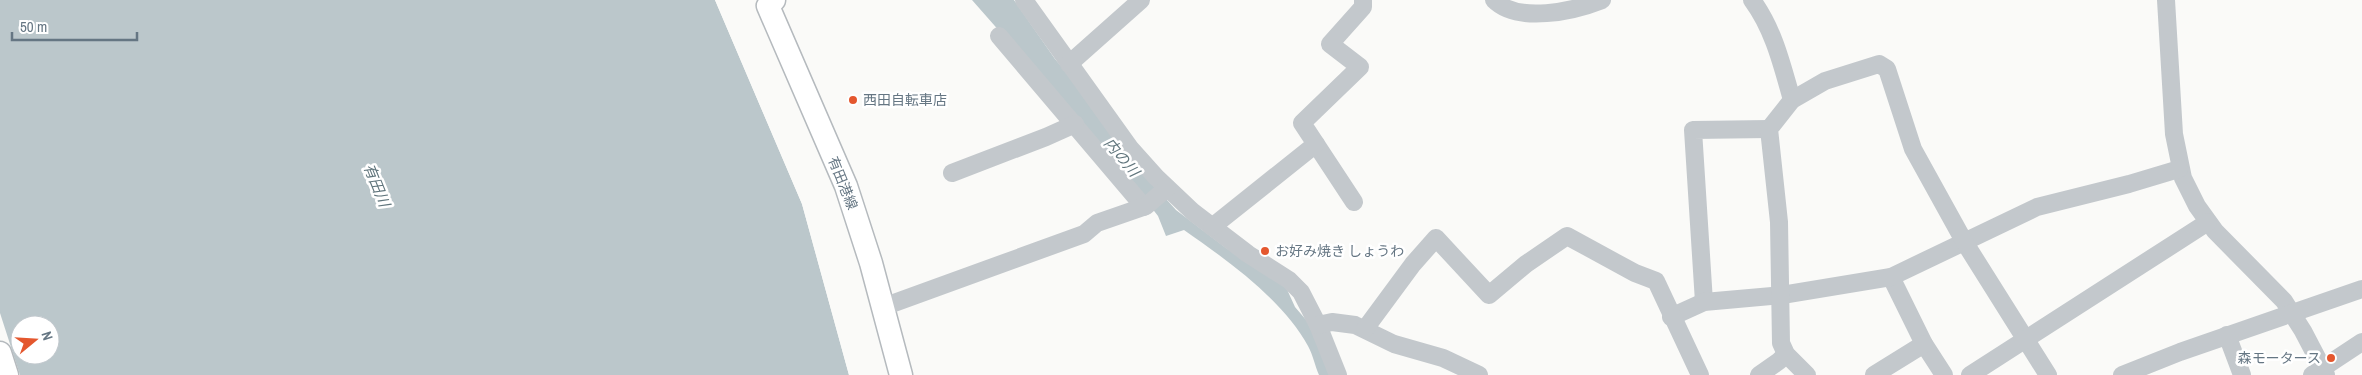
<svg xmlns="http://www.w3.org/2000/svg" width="2362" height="375" font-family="'Archivo Narrow','Noto Sans JP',sans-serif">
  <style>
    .water { fill: #bbc7cb; fill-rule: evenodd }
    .pier { fill: #fafaf8 }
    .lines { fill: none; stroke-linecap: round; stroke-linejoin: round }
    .major-casing { stroke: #b5babe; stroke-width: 25 }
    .minor { stroke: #c3c8cc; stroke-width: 18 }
    .major { stroke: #fff; stroke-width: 22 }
    .poi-dot { fill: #e4572e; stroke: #fff; stroke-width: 2 }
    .labels { text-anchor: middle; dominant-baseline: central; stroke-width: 5; stroke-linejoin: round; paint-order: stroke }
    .poi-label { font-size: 14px; fill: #657683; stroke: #fff; text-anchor: start }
    .street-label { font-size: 14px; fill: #657683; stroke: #fff }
    .water-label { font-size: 15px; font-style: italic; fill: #60757c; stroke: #fff }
  </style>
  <rect width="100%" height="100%" fill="#fafaf8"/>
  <g class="water">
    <path d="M0,0H715L802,204L849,375H20L0,313ZM20,325H50V355H20Z"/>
    <path d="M972,0H1014L1055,59L1078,86L1122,150L1176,210L1226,248L1285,285L1295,307L1307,321L1332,375H1319C1315,366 1313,355 1308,346C1282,299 1227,260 1184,230L1166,236L1158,216L1126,175Z"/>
  </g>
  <path class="pier" d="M715,0H718L804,203L851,375H849L802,204Z"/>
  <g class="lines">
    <defs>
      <g id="major">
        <path d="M774,0L768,6L846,186L871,263L901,375"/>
        <path d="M0,353L7,375"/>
      </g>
    </defs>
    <use href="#major" class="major-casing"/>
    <g class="minor">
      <path d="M1024,0L1130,148L1156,177L1193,212L1248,254L1289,280L1301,292L1318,325L1338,375"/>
      <path d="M1494,0C1518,24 1574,11 1602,0"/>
      <path d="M1752,0C1774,30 1782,65 1792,100"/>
      <path d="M2166,0L2174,134L2183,178L2197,206L2215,231L2284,301L2303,331L2326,375"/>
      <path d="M999,36L1144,207"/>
      <path d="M1069,64L1141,0"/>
      <path d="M952,173L1046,137L1075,124"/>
      <path d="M1354,202L1302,123L1360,67L1330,44L1363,7V0"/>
      <path d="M1212,227L1316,144"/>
      <path d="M1891,277L1924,344L1944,375"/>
      <path d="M1704,302L1693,130L1769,129"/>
      <path d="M883,307L1084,234L1097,223L1146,206L1167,188"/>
      <path d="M1671,317L1704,302L1782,295L1891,277L2037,207L2129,184L2179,169"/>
      <path d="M1318,325L1332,322L1355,325L1394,344L1443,358L1479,375"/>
      <path d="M1365,329L1413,264L1436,238L1489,295L1526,264L1567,236L1635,273L1656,281L1700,375"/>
      <path d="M2227,335L2242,375"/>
      <path d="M1759,375L1779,361L1786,354"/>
      <path d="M1807,375L1786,354L1781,343L1779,222L1769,129L1792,100L1825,81L1879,64L1887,69L1913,149L1965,243L2048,375"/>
      <path d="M1874,375L1924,344"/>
      <path d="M1970,375L2208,222"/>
      <path d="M2122,375L2180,352L2362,289"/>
      <path d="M2312,375L2362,342"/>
    </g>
    <use href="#major" class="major"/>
  </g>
  <g class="poi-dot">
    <circle cx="853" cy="100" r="5"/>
    <circle cx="1265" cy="251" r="5"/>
    <circle cx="2331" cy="358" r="5"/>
  </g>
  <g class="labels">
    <g class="poi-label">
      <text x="863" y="100">西田自転車店</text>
      <text x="1275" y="251">お好み焼き しょうわ</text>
      <text x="2321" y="358" text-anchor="end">森モータース</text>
    </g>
    <g class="street-label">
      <text transform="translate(843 183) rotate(68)">有田港線</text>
    </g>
    <g class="water-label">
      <text transform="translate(1122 157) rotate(50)">内の川</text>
      <text transform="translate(377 185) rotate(68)">有田川</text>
    </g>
  </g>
  <g transform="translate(35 340) rotate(72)"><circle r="24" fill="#ffffff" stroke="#c1c8cd"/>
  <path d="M0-4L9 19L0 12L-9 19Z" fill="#e4572e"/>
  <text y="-8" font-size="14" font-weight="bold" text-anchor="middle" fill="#657683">N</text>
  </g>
  <path d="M12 32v8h125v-8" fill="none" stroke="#657683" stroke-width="2.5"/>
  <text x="20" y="32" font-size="15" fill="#657683" stroke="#ffffff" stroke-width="4" paint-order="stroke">50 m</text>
</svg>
